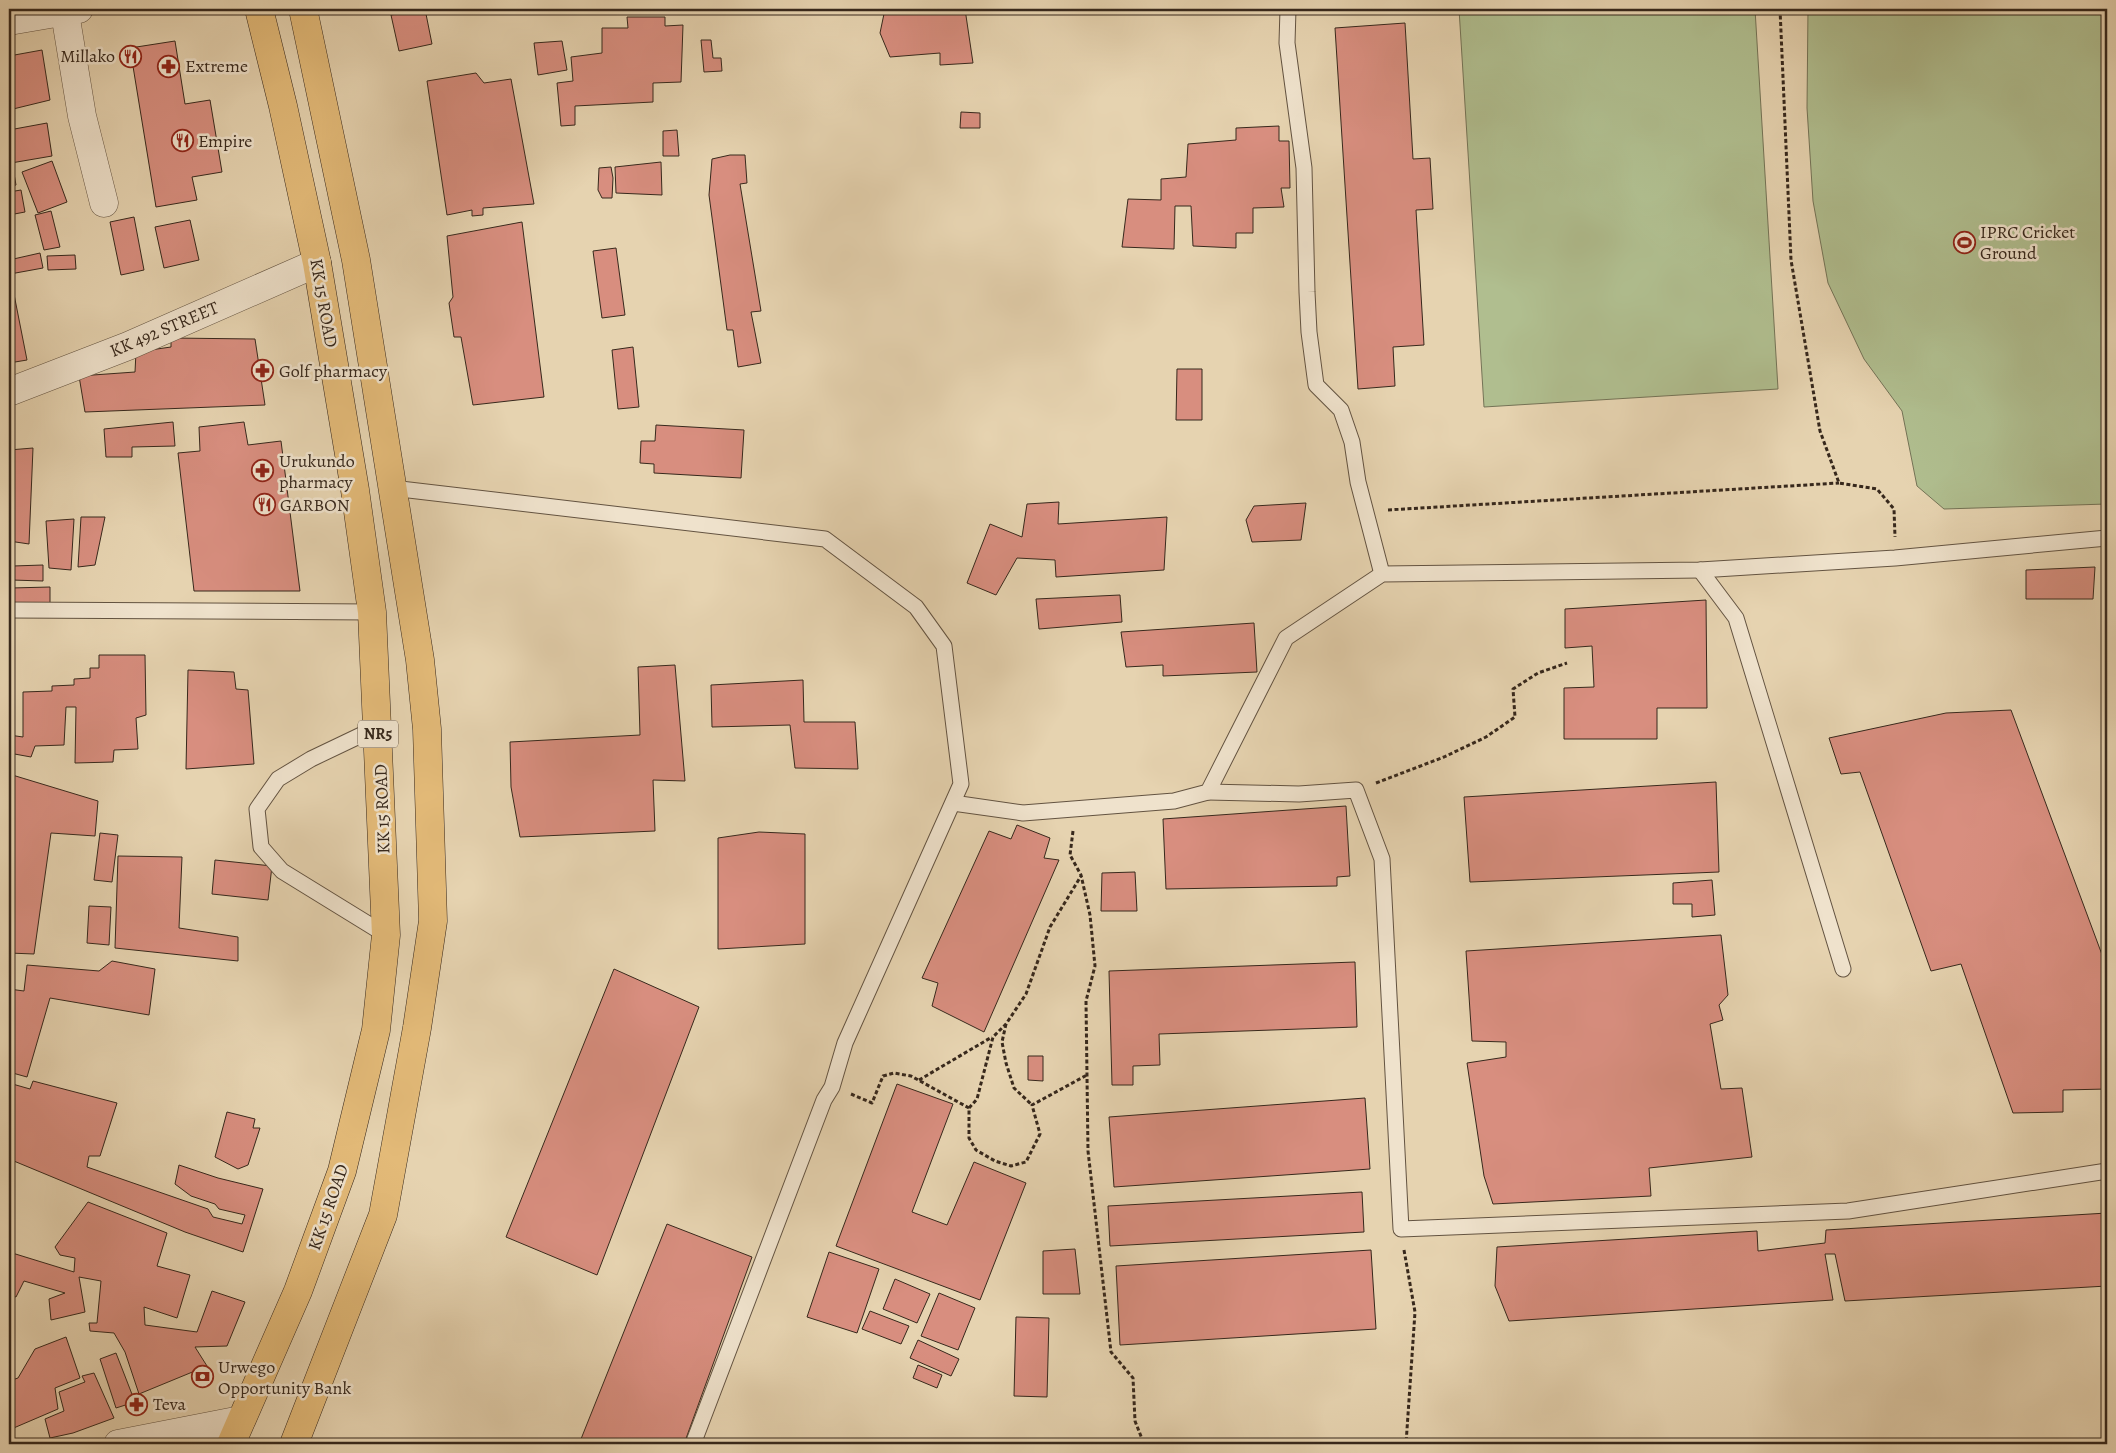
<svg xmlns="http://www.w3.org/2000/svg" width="2116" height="1453" font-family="Alegreya,serif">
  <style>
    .green { fill: #b0be8f; stroke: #747356 }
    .building { fill: #d88e7f; stroke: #37281c }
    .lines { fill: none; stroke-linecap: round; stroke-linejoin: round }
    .service-casing { stroke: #635341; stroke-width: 17 }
    .minor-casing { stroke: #635341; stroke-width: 29 }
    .trunk-casing { stroke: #37281c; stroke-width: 29 }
    .path { stroke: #37281c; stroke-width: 3; stroke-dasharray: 4 2.5; stroke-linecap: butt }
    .service { stroke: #efe2cc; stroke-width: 15 }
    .minor { stroke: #efe2cc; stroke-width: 28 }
    .trunk { stroke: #e3ba78; stroke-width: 28 }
    .labels { text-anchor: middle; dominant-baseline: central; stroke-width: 5; stroke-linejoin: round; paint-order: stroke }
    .shield { fill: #efe2cc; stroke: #6e6051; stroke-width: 1 }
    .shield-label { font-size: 16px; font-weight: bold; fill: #37281c }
    .poi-label { font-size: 18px; fill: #37281c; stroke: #efe2cc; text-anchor: start }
    .street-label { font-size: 18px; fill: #37281c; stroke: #efe2cc }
  </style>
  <rect width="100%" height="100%" fill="#e6d3b0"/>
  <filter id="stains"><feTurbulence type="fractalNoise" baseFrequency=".004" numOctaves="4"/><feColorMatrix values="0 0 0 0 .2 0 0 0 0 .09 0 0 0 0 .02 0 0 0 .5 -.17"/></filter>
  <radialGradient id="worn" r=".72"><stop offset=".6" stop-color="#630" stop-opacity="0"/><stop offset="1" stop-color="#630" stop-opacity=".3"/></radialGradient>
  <g class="green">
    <path d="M1459,9H1755L1778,389L1484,407Z"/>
    <path d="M1808,9H2107V504L1944,509L1917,486L1902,411L1864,359L1828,283L1813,201L1807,108Z"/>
  </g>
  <g class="building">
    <path d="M425,9L432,44L399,51L391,15Z"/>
    <path d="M885,9H965L973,63L940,65V53L890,57L880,33Z"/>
    <path d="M627,17H665V26L683,25L681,82L653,83V102L575,106V125L561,126L557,83L573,81L571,57L602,53V28H628Z"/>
    <path d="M1405,23L1413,159L1430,158L1433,209L1416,210L1424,345L1393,347L1395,386L1358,389L1335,28Z"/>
    <path d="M701,40H711L713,58H721L722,71L704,72Z"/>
    <path d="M175,41L185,104L210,100L222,172L192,177L197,200L156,207L130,48Z"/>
    <path d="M562,41L567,70L538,75L534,43Z"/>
    <path d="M42,50L50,100L9,110V56Z"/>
    <path d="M476,73L484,83L511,79L534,204L483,208V215L472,216V210L447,215L427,81Z"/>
    <path d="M961,112L980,113V128H960Z"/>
    <path d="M47,123L52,156L11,163L9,130Z"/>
    <path d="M1279,126V141H1289L1290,188H1281L1284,207L1253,208V233H1236V248L1193,246L1191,206H1175L1174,249L1122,247L1128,199L1161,200V179L1186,177L1188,144L1236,140V128Z"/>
    <path d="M677,130L679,156H663V131Z"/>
    <path d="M730,155H745L747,183L740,184L761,311L751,312L761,363L738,367L733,330H727L709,195L712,159Z"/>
    <path d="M52,161L67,202L38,213L22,172Z"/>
    <path d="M661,162L662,195L616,193L615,167Z"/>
    <path d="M611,167L613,178L612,198H602L598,190L599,168Z"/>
    <path d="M13,168L16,185L9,187V169Z"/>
    <path d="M21,190L25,212L9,215V192Z"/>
    <path d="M51,211L60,247L44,250L35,215Z"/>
    <path d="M134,217L144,270L121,275L110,222Z"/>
    <path d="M190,220L199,260L164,268L155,227Z"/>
    <path d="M522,222L544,397L473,405L461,337H454L449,303L453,297L447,236Z"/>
    <path d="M616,248L625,315L602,318L593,251Z"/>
    <path d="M40,253L43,268L10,274L27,360L9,363V260Z"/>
    <path d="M75,255L76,269L48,270L47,256Z"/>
    <path d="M171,338L255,339L265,405L85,412L79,376L135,372L136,352L171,347Z"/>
    <path d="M633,347L639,407L618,409L612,350Z"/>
    <path d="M1177,369H1202V420H1176Z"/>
    <path d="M173,422L175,446L132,447V457H106L104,429Z"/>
    <path d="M244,422L248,445L281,441L300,591H194L178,453L200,451L199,427Z"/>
    <path d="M656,425L744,430L741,478L654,473V464L640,463L641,441H655Z"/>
    <path d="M33,448L29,544L9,541V450Z"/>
    <path d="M1059,502L1058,524L1167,517L1164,570L1056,577L1055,560L1017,558L996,595L967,583L990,524L1022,537L1027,504Z"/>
    <path d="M1306,503L1301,540L1252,542L1246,520L1254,506Z"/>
    <path d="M81,517H105L95,565L78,567Z"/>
    <path d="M74,519L71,570L49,568L46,521Z"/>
    <path d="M43,565V581L12,580L13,566Z"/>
    <path d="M2095,567L2093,599H2026V570Z"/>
    <path d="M50,587V606H11V588Z"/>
    <path d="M1120,595L1122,622L1039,629L1036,599Z"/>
    <path d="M1706,600L1707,708H1657V739H1564V688L1594,687L1592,646L1565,648V609Z"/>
    <path d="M1254,623L1257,672L1163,676V665L1126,667L1121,632Z"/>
    <path d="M99,655H145L146,715L136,718L138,749L114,750L113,762L75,763L76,707H66L64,745L35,746L31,757L9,753V735L23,737V692L52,691V686L74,685V679L90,678V668H99Z"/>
    <path d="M675,665L685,781L653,780L655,831L520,837L511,787L510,742L640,735L638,667Z"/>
    <path d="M188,670L234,672L236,689L248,690L254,764L186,769Z"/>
    <path d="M803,680L804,722H855L858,769L795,768L790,725L712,727L711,685Z"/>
    <path d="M2011,710L2104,960H2107V1089L2063,1090V1112L2013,1113L1961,964L1931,971L1860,772L1841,774L1829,738L1946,713Z"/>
    <path d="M9,774L98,801L95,836L51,833L34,954L9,953V869L14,822L9,820Z"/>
    <path d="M1716,782L1719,872L1470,882L1464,797Z"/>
    <path d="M1346,806L1350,876L1337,877V886L1166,889L1163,819Z"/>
    <path d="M1017,825L1050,838L1044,858L1059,860L984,1032L932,1006L938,983L922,978L989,831L1011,839Z"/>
    <path d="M759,832L805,834V944L718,949V838Z"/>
    <path d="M100,833L118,835L112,882L94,880Z"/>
    <path d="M118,856L182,857L179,928L238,937V961L115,948Z"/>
    <path d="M215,860L272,866L268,900L212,894Z"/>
    <path d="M1135,872L1137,911H1101L1102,873Z"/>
    <path d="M1712,880L1715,915L1692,917V904H1673V883Z"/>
    <path d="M89,906L111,907L109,945L87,943Z"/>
    <path d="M1721,935L1728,995L1719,1005L1723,1020L1710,1024L1721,1089L1742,1088L1752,1157L1649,1168L1651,1196L1493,1204L1484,1176L1467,1063L1506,1057V1042L1472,1041L1466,951Z"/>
    <path d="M112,961L155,969L149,1015L50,998L27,1077L9,1072V989L24,991L27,965L99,971Z"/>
    <path d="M1355,962L1357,1027L1159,1034L1160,1065L1133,1066V1085H1112L1109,971Z"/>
    <path d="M614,969L699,1007L597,1275L506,1237Z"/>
    <path d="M1028,1056H1043V1081L1028,1080Z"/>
    <path d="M33,1081L117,1103L100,1156H89L87,1167L208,1209L213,1217L242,1224L245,1215L219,1209L215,1204L191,1196L175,1184L179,1165L218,1178L263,1189L243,1252L185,1232L9,1159V1083L30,1089Z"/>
    <path d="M897,1084L953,1104L912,1212L947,1225L974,1162L1026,1183L980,1300L836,1246Z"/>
    <path d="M1365,1098L1370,1169L1114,1187L1109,1117Z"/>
    <path d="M227,1112L255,1119L253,1128H260L248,1165L238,1169L215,1157Z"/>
    <path d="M1362,1192L1364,1232L1110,1246L1108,1206Z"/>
    <path d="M88,1202L167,1233L157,1266L190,1275L177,1318L144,1307L145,1325L197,1332L212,1291L245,1302L227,1346L195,1347L207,1366L139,1394L125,1352L114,1333L90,1331L89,1323H97L101,1281L79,1277L85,1312L51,1320L49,1299L65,1293L24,1281L16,1297L9,1295V1252L74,1272L75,1258L60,1255L55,1247Z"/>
    <path d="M2107,1213V1286L1845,1301L1835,1254H1825L1833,1300L1509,1321L1495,1286L1497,1247L1757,1231L1758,1251L1825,1243L1826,1230Z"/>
    <path d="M667,1224L752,1257L684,1444H579Z"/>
    <path d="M1075,1249L1080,1294H1043V1251Z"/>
    <path d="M1371,1250L1376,1329L1120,1345L1116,1266Z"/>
    <path d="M829,1252L879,1269L857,1333L807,1317Z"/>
    <path d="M895,1279L930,1294L917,1323L883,1309Z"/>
    <path d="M939,1293L975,1308L958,1350L921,1336Z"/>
    <path d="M870,1311L909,1326L901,1344L862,1329Z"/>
    <path d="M1016,1317L1049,1318L1047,1397L1014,1396Z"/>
    <path d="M66,1337L80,1378L55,1388L58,1409L9,1430V1381L18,1378L35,1349Z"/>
    <path d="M918,1340L959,1359L951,1376L910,1358Z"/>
    <path d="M116,1353L135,1402L116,1408L100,1359Z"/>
    <path d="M918,1365L942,1375L937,1388L913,1378Z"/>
    <path d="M94,1373L114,1418L73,1433L50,1438L45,1419L64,1411L59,1392L85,1382L82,1376Z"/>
  </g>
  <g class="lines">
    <defs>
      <g id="service">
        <path d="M1288,9L1287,43L1304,168L1307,292L1309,332L1316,385L1341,410L1352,442L1358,482L1382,574"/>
        <path d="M392,488L825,539L916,607L944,646L961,784L845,1043L832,1087L824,1100L693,1444"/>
        <path d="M1700,570L1736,618L1843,969"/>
        <path d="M9,610L372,612"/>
        <path d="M378,727L311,759L278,779L257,809L261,847L282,871L386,935"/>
        <path d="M1208,792L1299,794L1356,790L1382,859L1401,1229L1848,1211L2107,1171"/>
        <path d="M953,803L1023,813L1174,801L1208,792L1286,638L1382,574L1700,570L1895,558L2107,538"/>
      </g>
      <g id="minor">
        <path d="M65,13L82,116L104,203"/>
        <path d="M9,21L79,9"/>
        <path d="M9,392L128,346L317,263"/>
        <path d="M118,1444L241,1420"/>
      </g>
      <g id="trunk">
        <path d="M231,1444L298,1291L342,1171L376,1030L386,935L372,612L355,490L317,263L283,106L259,9"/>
        <path d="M294,1444L383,1215L417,1028L433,921L427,729L420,660L356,260L303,9"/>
      </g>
    </defs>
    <use href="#service" class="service-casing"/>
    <use href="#minor" class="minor-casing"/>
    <use href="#trunk" class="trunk-casing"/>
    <g class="path">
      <path d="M1780,9L1791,260L1820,431L1839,483L1877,489L1894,509L1895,537"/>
      <path d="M1388,510L1839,483"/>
      <path d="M1376,783L1444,757L1486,737L1515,717L1513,689L1538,673L1567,663"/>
      <path d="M1073,831L1070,855L1081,875L1090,915L1095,966L1086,1001L1088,1151L1111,1352L1133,1378L1135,1421L1144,1444"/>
      <path d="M1006,1024L1002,1042L1006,1063L1014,1088L1032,1105"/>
      <path d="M919,1080L992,1037"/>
      <path d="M851,1094L872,1103L883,1076L894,1073L911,1076L969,1108V1138L976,1150L995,1161L1011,1166L1026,1162L1040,1134L1032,1105L1087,1075"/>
      <path d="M969,1108L977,1099L993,1037L1006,1024L1026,994L1050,927L1081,876"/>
      <path d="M1404,1250L1415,1312L1406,1444"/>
    </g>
    <use href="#service" class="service"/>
    <use href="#minor" class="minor"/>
    <use href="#trunk" class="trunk"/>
  </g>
  <defs>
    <symbol id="restaurant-ring" viewBox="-11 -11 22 22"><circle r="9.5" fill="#efe2cc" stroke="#8f2418" stroke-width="1.5"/><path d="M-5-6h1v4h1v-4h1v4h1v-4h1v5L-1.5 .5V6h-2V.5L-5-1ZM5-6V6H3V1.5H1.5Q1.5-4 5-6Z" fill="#8f2418"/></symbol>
    <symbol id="pharmacy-ring" viewBox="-11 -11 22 22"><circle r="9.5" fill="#efe2cc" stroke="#8f2418" stroke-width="1.5"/><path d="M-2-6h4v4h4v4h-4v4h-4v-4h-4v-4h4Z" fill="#8f2418"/></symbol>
    <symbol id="stadium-ring" viewBox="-11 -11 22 22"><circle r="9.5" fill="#efe2cc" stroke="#8f2418" stroke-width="1.5"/><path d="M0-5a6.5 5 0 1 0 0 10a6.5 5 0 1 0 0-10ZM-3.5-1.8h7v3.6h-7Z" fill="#8f2418"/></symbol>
    <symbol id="bank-ring" viewBox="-11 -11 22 22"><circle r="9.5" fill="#efe2cc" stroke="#8f2418" stroke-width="1.5"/><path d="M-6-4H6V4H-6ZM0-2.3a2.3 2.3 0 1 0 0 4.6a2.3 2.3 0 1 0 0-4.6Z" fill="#8f2418"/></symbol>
  </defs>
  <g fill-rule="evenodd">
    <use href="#restaurant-ring" x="118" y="44" width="25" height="25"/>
    <use href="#pharmacy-ring" x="156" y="54" width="25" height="25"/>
    <use href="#restaurant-ring" x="170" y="128" width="25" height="25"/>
    <use href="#stadium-ring" x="1952" y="230" width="25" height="25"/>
    <use href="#pharmacy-ring" x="250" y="358" width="25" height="25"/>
    <use href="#pharmacy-ring" x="250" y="458" width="25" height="25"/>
    <use href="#restaurant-ring" x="252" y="492" width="25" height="25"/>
    <use href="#bank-ring" x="190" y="1364" width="25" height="25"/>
    <use href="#pharmacy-ring" x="124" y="1392" width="25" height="25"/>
  </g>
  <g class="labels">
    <rect class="shield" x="358" y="720.5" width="40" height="27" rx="4"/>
    <g class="shield-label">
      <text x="378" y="734">NR5</text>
    </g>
    <g class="poi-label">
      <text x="115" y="56" text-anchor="end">Millako</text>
      <text x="185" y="66">Extreme</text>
      <text x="198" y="141">Empire</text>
      <text x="1980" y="232">IPRC Cricket<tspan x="1980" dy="21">Ground</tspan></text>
      <text x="279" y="371">Golf pharmacy</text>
      <text x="279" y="461">Urukundo<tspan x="279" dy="21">pharmacy</tspan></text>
      <text x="280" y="505">GARBON</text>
      <text x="218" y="1367">Urwego<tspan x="218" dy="21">Opportunity Bank</tspan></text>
      <text x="153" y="1404">Teva</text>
    </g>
    <g class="street-label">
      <text transform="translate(324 303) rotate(80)">KK 15 ROAD</text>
      <text transform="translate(164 329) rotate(-23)">KK 492 STREET</text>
      <text transform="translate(382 809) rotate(-92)">KK 15 ROAD</text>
      <text transform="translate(328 1207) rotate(-71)">KK 15 ROAD</text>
    </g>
  </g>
  <rect width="2116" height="1453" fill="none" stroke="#e6d3b0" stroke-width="30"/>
  <rect x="10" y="10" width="2096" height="1433" fill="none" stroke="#37281c" stroke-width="2.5"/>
  <rect x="15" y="15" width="2086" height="1423" fill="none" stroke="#37281c"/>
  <rect width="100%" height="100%" filter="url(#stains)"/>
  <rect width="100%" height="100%" fill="url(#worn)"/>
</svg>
